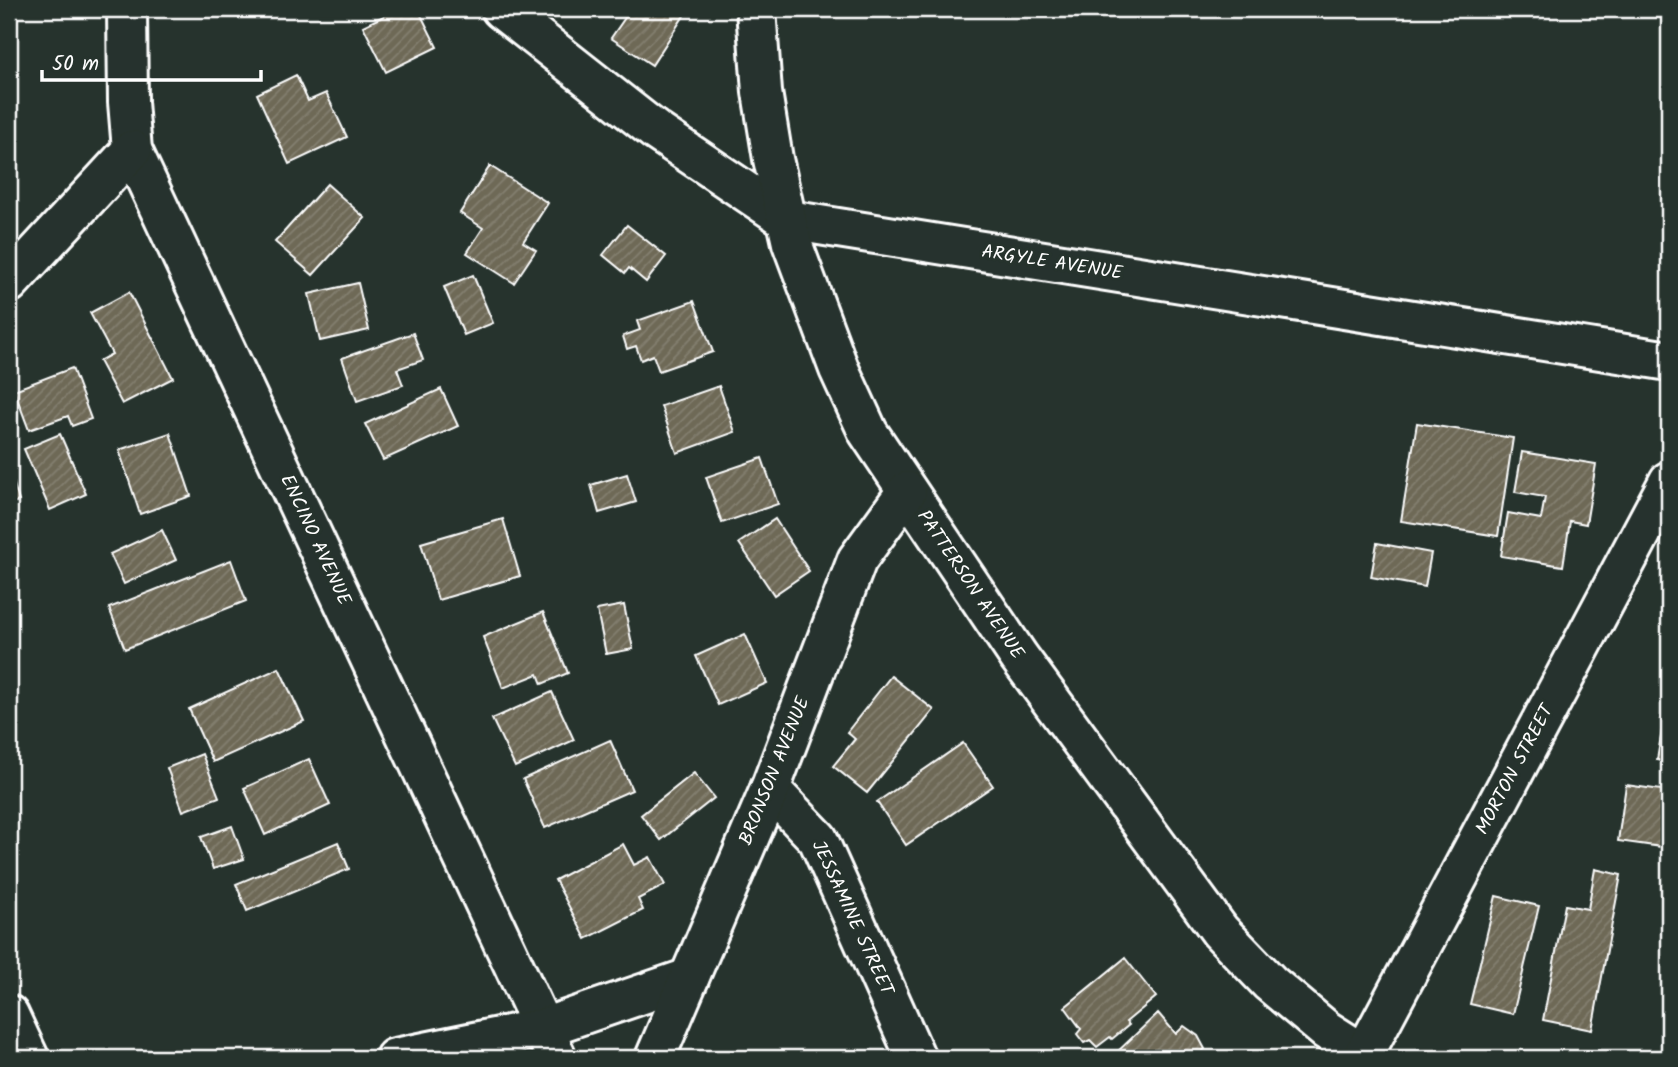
<svg xmlns="http://www.w3.org/2000/svg" width="1678" height="1067" font-family="Kalam,sans-serif">
  <style>
    .building { fill: url(#building-hatch); stroke: #fff; stroke-width: 2 }
    .lines { fill: none; stroke-linecap: round; stroke-linejoin: round }
    .minor-casing { stroke: #fff; stroke-width: 44 }
    .minor { stroke: #26332d; stroke-width: 38 }
    .labels { text-anchor: middle; dominant-baseline: central; stroke-width: 6; stroke-linejoin: round; paint-order: stroke }
    .street-label { font-size: 19px; fill: #fff; stroke: #26332d }
  </style>
  <defs>
    <pattern id="building-hatch" width="6" height="6" patternUnits="userSpaceOnUse" patternTransform="scale(1.75)"><rect width="6" height="6" fill="#6e6957"/><path d="M-1 1l2-2M0 6l6-6M5 7l2-2" fill="none" stroke="#848070"/></pattern>
  </defs>
  <rect width="100%" height="100%" fill="#26332d"/>
  <filter id="ink" filterUnits="userSpaceOnUse"><feTurbulence type="fractalNoise" baseFrequency=".0143" numOctaves="2"/><feDisplacementMap in="SourceGraphic" scale="14" xChannelSelector="R" yChannelSelector="G"/><feConvolveMatrix kernelMatrix="1 2 1 2 8 2 1 2 1" color-interpolation-filters="sRGB"/></filter>
  <g filter="url(#ink)">
    <g class="building">
      <path d="M398,9H418L437,47L386,72L363,26Z"/>
      <path d="M631,9H677L685,14L652,65L611,38Z"/>
      <path d="M296,75L308,101L326,93L347,137L289,164L257,94Z"/>
      <path d="M490,166L548,203L523,242L536,250L514,283L467,253L483,228L460,213Z"/>
      <path d="M327,184L365,218L313,275L275,242Z"/>
      <path d="M627,225L666,256L646,282L629,268L625,273L603,255Z"/>
      <path d="M473,275L493,323L464,335L444,287Z"/>
      <path d="M358,283L369,330L320,341L309,294Z"/>
      <path d="M129,292L173,378L122,404L99,361L112,354L90,313Z"/>
      <path d="M694,301L713,352L659,371L653,355L641,360L636,346L627,349L623,336L640,330L637,321Z"/>
      <path d="M413,333L423,360L397,369L403,385L357,401L342,358Z"/>
      <path d="M72,368L91,419L72,426L68,416L29,430L14,390Z"/>
      <path d="M719,386L735,432L677,453L661,406Z"/>
      <path d="M441,389L458,426L383,460L365,424Z"/>
      <path d="M1417,423L1513,438L1498,536L1401,521Z"/>
      <path d="M170,433L191,496L140,514L119,450Z"/>
      <path d="M60,434L86,494L50,510L24,449Z"/>
      <path d="M1522,452L1596,464L1586,524L1570,521L1563,566L1501,556L1508,513L1541,519L1545,497L1515,492Z"/>
      <path d="M762,458L778,504L722,523L706,477Z"/>
      <path d="M9,467L19,501L9,504Z"/>
      <path d="M627,474L636,502L599,513L591,485Z"/>
      <path d="M503,519L520,576L438,600L421,543Z"/>
      <path d="M775,519L809,571L774,595L739,543Z"/>
      <path d="M162,530L176,560L124,584L110,554Z"/>
      <path d="M1377,543L1431,553L1425,587L1371,577Z"/>
      <path d="M231,560L246,601L125,649L109,608Z"/>
      <path d="M624,605L633,649L606,654L597,610Z"/>
      <path d="M543,612L568,673L542,684L538,674L503,688L483,637Z"/>
      <path d="M745,634L767,683L718,705L696,656Z"/>
      <path d="M279,668L304,721L213,762L189,709Z"/>
      <path d="M891,676L934,710L867,793L833,766L855,739L847,732Z"/>
      <path d="M552,692L574,740L515,767L492,719Z"/>
      <path d="M1665,712L1669,713V762L1657,760Z"/>
      <path d="M610,740L632,790L545,828L523,779Z"/>
      <path d="M963,743L993,786L906,845L877,802Z"/>
      <path d="M202,754L219,797L183,811L167,768Z"/>
      <path d="M309,759L330,805L265,835L244,788Z"/>
      <path d="M694,773L714,798L661,840L641,815Z"/>
      <path d="M1626,785L1669,791V848L1618,841Z"/>
      <path d="M232,826L244,859L213,869L201,837Z"/>
      <path d="M338,842L349,869L247,911L236,884Z"/>
      <path d="M623,844L634,865L650,857L665,885L638,899L643,910L586,939L555,880Z"/>
      <path d="M1595,869L1621,875L1592,1030L1543,1020L1565,905L1588,909Z"/>
      <path d="M1496,896L1539,906L1513,1014L1470,1004Z"/>
      <path d="M1125,958L1156,997L1126,1022L1129,1025L1112,1039L1110,1037L1097,1047L1090,1040L1084,1043L1077,1034L1081,1029L1065,1007Z"/>
      <path d="M1158,1013L1176,1034L1184,1026L1198,1036L1205,1049L1195,1058H1121L1115,1054Z"/>
    </g>
    <g class="lines">
      <defs>
        <g id="minor">
          <path d="M127,9L128,102L132,150L557,1058"/>
          <path d="M501,9L656,131L788,220L1669,361"/>
          <path d="M756,9L762,92L773,159L792,243L839,369L868,432L1019,657L1220,931L1270,983L1326,1030L1370,1058"/>
          <path d="M9,283L132,150"/>
          <path d="M770,789L818,839L916,1058"/>
          <path d="M9,1015L29,1058"/>
          <path d="M395,1058L543,1028L689,978"/>
          <path d="M655,1058L770,789L857,560L907,491"/>
          <path d="M1362,1058L1669,481"/>
        </g>
      </defs>
      <use href="#minor" class="minor-casing"/>
      <use href="#minor" class="minor"/>
    </g>
  </g>
  <g class="labels">
    <g class="street-label">
      <text transform="translate(1052 263) rotate(9)">ARGYLE AVENUE</text>
      <text transform="translate(315 540) rotate(65)">ENCINO AVENUE</text>
      <text transform="translate(970 585) rotate(56)">PATTERSON AVENUE</text>
      <text transform="translate(1515 770) rotate(-62)">MORTON STREET</text>
      <text transform="translate(775 771) rotate(-68)">BRONSON AVENUE</text>
      <text transform="translate(852 918) rotate(65)">JESSAMINE STREET</text>
    </g>
  </g>
  <rect width="1678" height="1067" fill="none" stroke="#26332d" stroke-width="35"/>
  <rect x="18" y="18" width="1643" height="1032" fill="none" stroke="#fff" stroke-width="2.5" filter="url(#ink)"/>
  <path d="M42 70v10h219v-10" fill="none" stroke="#ffffff" stroke-width="3.5"/>
  <text x="52" y="70" font-size="21" fill="#ffffff" stroke="#26332d" stroke-width="5" paint-order="stroke">50 m</text>
</svg>
